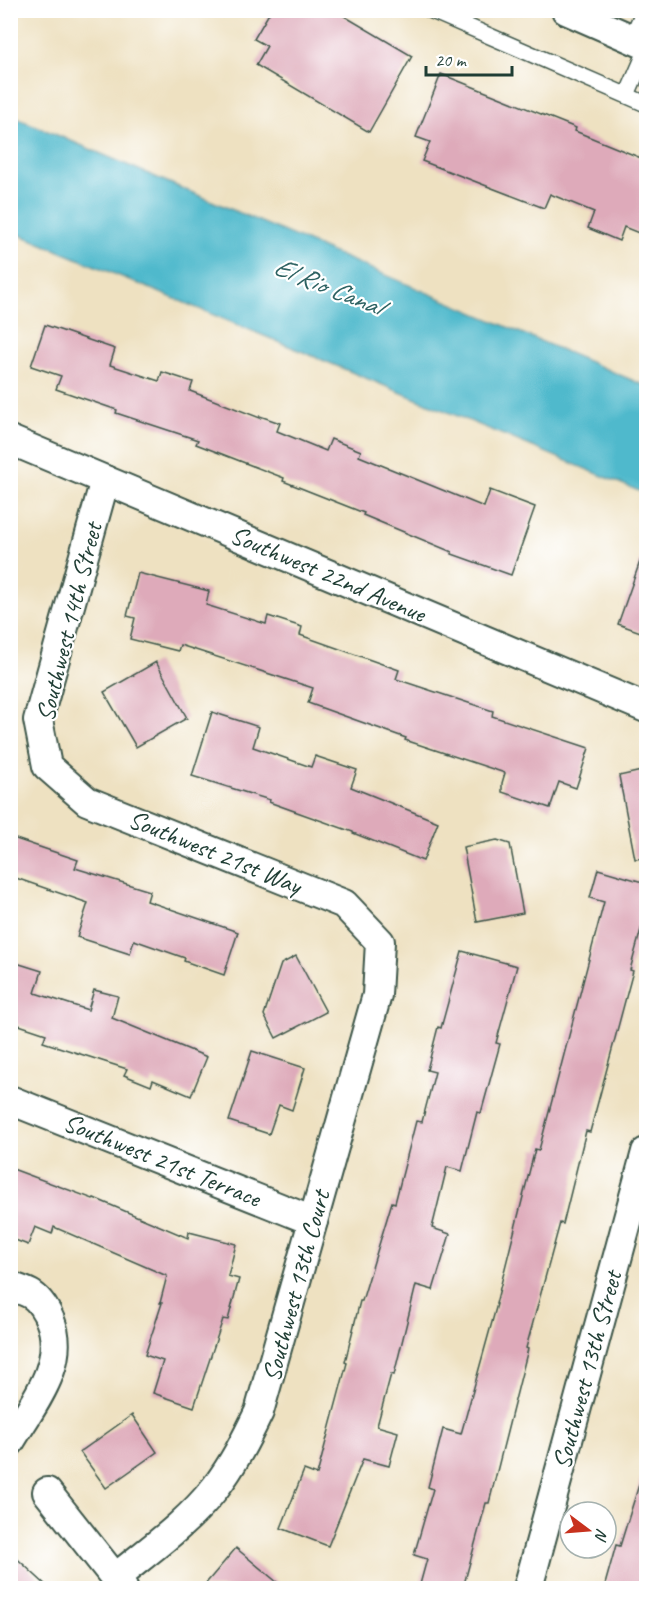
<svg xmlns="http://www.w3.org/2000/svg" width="657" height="1599" font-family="Caveat,sans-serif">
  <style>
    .water { fill: #4fb9cc; stroke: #377b80; stroke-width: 1.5 }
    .building { fill: #deaaba }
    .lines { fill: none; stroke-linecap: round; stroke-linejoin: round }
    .service-casing { stroke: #3e5649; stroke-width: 18 }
    .minor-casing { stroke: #3e5649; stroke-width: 32 }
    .service { stroke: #fff; stroke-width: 15 }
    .minor { stroke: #fff; stroke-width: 28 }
    .labels { text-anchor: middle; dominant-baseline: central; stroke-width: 4.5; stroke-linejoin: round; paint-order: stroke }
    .street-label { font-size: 26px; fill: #1f3d34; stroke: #fff }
    .water-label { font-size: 27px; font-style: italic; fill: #2d6262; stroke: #fff }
  </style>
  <rect width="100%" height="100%" fill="#fff"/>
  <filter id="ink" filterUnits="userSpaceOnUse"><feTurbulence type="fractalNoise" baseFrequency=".0167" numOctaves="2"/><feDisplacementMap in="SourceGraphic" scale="12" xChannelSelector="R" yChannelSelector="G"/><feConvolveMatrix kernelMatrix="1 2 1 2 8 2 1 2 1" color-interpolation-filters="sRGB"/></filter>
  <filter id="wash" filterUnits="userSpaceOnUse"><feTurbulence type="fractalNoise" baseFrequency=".008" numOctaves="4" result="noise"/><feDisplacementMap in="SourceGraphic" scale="24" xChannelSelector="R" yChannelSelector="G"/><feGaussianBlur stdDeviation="1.35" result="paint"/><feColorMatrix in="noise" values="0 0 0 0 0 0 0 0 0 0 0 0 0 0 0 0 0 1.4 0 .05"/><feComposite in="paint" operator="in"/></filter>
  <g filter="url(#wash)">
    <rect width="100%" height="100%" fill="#eee1c1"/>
    <path class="water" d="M10,115L646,386V494L11,231Z"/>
    <g id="blocks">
      <g class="building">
        <path d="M271,10H334L412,56L369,132L256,65L267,46L254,39Z"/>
        <path d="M441,74L576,128L575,131L646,160V236L624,227L619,241L588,228L594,212L550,194L544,208L422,161L430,142L416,137Z"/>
        <path d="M45,325L115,349L110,365L159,381L162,372L193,382L190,391L260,418V416L280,423L277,431L326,451L331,439L361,451L359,456L484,507L490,490L535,507L511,575L452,554V552L363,515L364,513L283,481L284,478L196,444L198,440L116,413L117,410L56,389L61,376L31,366Z"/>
        <path d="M643,553H646V634L618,624Z"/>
        <path d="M138,573L209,591L206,605L266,624L268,616L302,627L300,635L399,670L396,679L493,711L492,716L589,748L576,788L559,782L550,808L502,792V783L505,773L405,740L406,738L308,703L313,688L180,645L178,651L130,639L135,618L127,616Z"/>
        <path d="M156,662L187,718L136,747L104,692Z"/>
        <path d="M212,712L259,727L253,747L311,767L315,756L357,770L351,787L438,822L423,861L353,833V832L269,802L270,800L192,776Z"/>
        <path d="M646,770V858L635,859L619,776Z"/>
        <path d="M10,837L78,860L75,868L150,891L147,901L238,932L224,975L184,961L185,958L134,940L130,954L77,937L88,903L10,876Z"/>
        <path d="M497,840L510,844L523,913L477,922L463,847Z"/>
        <path d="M598,869L646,883V911L630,970L633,971L590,1132L586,1131L563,1224L560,1223L526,1348L528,1349L489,1503H486L463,1588H419L427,1559L414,1555L433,1489L428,1487L443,1429L461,1434L497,1304H496L535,1149L539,1150L604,902L590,898Z"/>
        <path d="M462,951L517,966L496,1043L500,1044L481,1113L477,1112L462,1171L447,1167L432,1228L450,1234L433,1290L416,1285L394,1375L391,1374L377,1426L398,1432L389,1466L363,1459L328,1546L281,1528L304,1470L317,1475L347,1363L345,1362L360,1301H362L392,1202L395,1203L416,1121L422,1122L435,1072L427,1070L438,1027L441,1028Z"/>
        <path d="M296,956L326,1012L276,1038L264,1015L281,964Z"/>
        <path d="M10,961L42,971L35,993L88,1010L94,990L118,996L112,1018L207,1057L191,1096L153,1080L151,1086L124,1075L127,1069L43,1042L46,1034L10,1022Z"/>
        <path d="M252,1051L305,1068L292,1110L279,1105L269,1134L229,1121Z"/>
        <path d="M10,1168L93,1199L94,1198L188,1238L189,1232L236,1244L228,1276L239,1279L228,1320L223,1319L194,1407L153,1393L163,1361L145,1355L162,1303H160L167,1276L54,1227L52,1234L35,1227L28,1245L10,1238Z"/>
        <path d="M132,1415L157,1452L106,1488L80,1452Z"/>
        <path d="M641,1478L646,1479V1588H604L616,1545L620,1546Z"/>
        <path d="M236,1548L284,1588H202Z"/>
        <path d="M10,1552L49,1588H10Z"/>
      </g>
    </g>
  </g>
  <g filter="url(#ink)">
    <use href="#blocks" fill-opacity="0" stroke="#3e5649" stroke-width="1.5"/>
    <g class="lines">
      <defs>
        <g id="service">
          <path d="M430,10L646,104"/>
          <path d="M631,39L644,10"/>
          <path d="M627,95L646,51"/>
        </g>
        <g id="minor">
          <path d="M566,10L646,45"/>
          <path d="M10,440L646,708"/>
          <path d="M105,480L38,720L47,766L87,801L344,904L380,942L377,995L259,1412C246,1439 233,1465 215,1488C187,1524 149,1550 115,1578"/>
          <path d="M10,1100L313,1221"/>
          <path d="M10,1286C17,1289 26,1291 32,1295C40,1300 47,1312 50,1320C68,1364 31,1406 10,1442"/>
          <path d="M47,1492L123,1588"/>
          <path d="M528,1588L646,1152"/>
        </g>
      </defs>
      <use href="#service" class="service-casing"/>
      <use href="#minor" class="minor-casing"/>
      <use href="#service" class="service"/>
      <use href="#minor" class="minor"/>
    </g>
  </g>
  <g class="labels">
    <g class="street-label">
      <text transform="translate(328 574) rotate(23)">Southwest 22nd Avenue</text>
      <text transform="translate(69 622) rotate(-76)">Southwest 14th Street</text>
      <text transform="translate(215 852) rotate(22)">Southwest 21st Way</text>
      <text transform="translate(162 1160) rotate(22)">Southwest 21st Terrace</text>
      <text transform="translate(296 1286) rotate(-75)">Southwest 13th Court</text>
      <text transform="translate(587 1370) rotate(-75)">Southwest 13th Street</text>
    </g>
    <g class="water-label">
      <text transform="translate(328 286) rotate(22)">El Rio Canal</text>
    </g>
  </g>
  <rect width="657" height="1599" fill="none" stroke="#fff" stroke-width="36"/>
  <g transform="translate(588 1530) rotate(106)"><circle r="28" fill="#ffffff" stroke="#a5b1ae" stroke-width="1.5"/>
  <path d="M0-4.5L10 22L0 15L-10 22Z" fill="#c8321e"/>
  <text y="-9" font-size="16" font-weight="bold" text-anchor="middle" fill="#1f3d34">N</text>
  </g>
  <path d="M426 66v9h86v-9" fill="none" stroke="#1f3d34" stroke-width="3"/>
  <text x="435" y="66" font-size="18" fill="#1f3d34" stroke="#ffffff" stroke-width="4.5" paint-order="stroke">20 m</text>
</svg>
